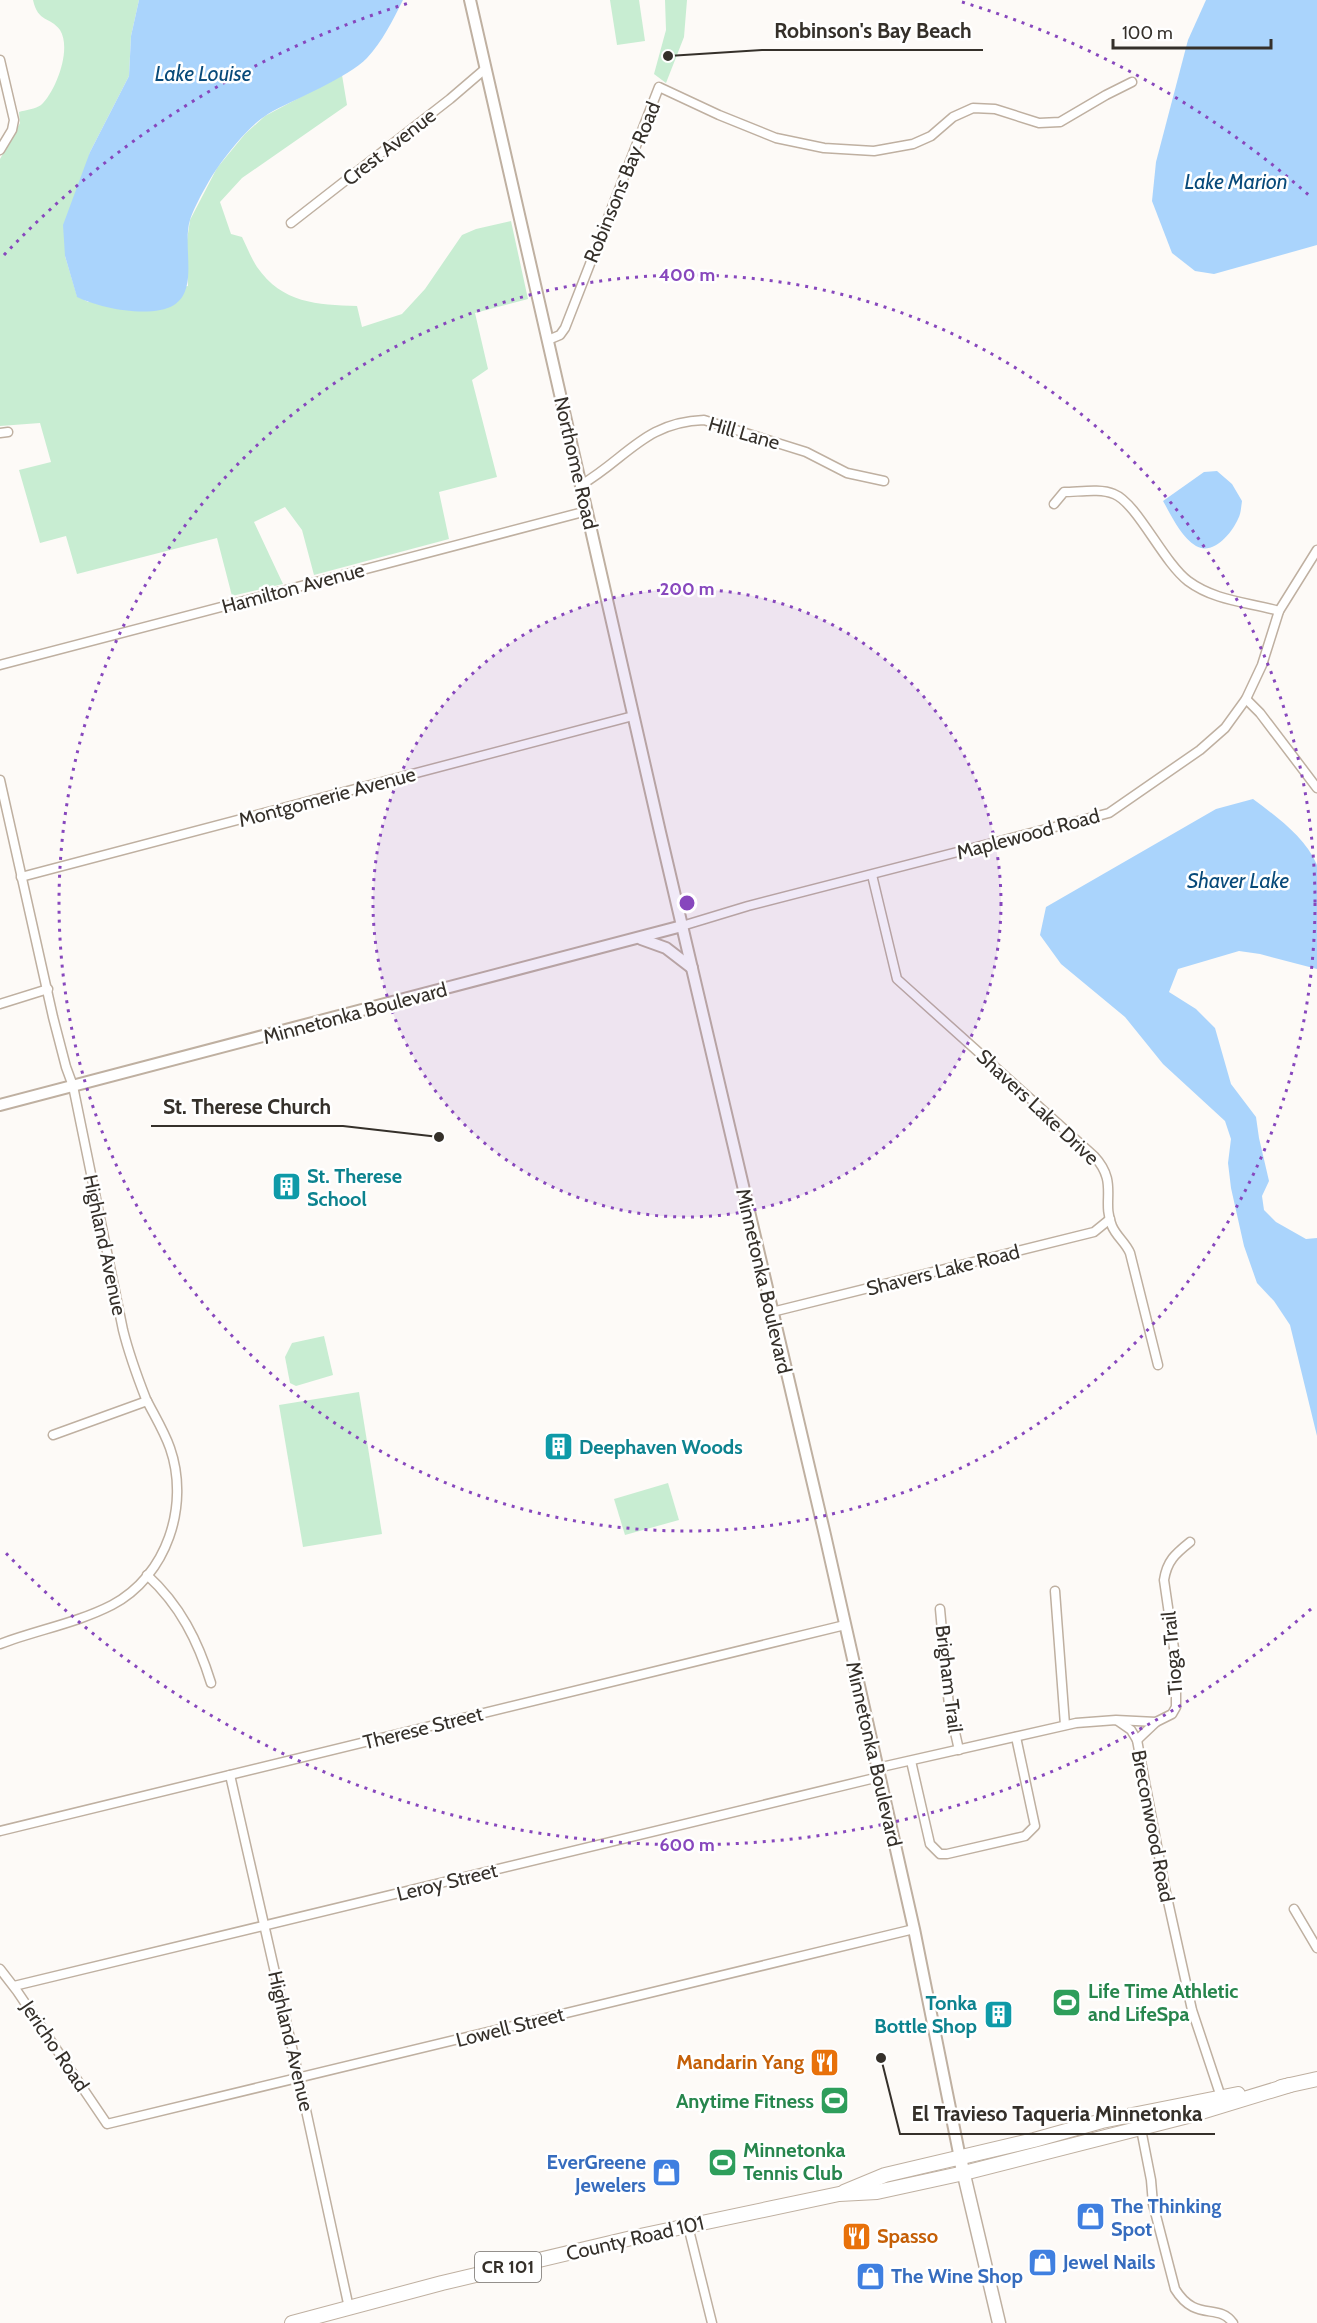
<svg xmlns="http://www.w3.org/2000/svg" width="1317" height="2323" font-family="Cabin,sans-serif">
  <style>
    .green { fill: #c8edd2 }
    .water { fill: #aad4fc }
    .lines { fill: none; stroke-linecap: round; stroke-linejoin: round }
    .minor-casing { stroke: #bfb0a1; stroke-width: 11 }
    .tertiary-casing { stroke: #bfb0a1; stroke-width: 14 }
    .secondary-casing { stroke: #bfb0a1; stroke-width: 15 }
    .primary-casing { stroke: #bfb0a1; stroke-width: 16 }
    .minor { stroke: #fff; stroke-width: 8 }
    .tertiary { stroke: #fff; stroke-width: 10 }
    .secondary { stroke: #fff; stroke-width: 12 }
    .primary { stroke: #fff; stroke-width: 14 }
    .ring { fill: none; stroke: #8747bd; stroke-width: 3; stroke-dasharray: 3 6 }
    .labels { text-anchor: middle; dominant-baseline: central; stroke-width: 5; stroke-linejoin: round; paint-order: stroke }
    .shield { fill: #fff; stroke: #726e6a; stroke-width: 1.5 }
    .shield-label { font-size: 18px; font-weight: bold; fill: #35302a }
    .street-label { font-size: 20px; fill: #35302a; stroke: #fff }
    .culture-label { font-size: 20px; font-weight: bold; fill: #0d838f; stroke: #fff; text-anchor: start }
    .leisure-label { font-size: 20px; font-weight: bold; fill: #27864d; stroke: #fff; text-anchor: start }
    .food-label { font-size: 20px; font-weight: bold; fill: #c56008; stroke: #fff; text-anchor: end }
    .shop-label { font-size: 20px; font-weight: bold; fill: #366cbe; stroke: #fff; text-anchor: start }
    .water-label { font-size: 21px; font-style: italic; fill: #084a7a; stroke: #fff }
    .centre { fill: #8747bd; stroke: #fff; stroke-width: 3 }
    .ring-label { font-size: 18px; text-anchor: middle; font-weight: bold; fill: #8747bd; stroke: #fff; stroke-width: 5; stroke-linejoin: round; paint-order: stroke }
    .leader { fill: none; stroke: #35302a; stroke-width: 2 }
    .callout-dot { fill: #35302a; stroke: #fff; stroke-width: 2 }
    .callout-label { font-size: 21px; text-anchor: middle; font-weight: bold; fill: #35302a; stroke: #fff; stroke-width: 5; stroke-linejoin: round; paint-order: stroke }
  </style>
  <rect width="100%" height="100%" fill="#fdfaf7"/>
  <g class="green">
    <path d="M33,0H139L131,36L129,76L90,152L65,256L77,296L88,302L188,286L186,247L190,220L217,168L245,134L265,116L342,75L347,105L242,178L220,202L231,234L242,237C247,247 251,258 257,267C282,303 317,305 357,306L362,327L402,314L425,289L462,235L476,229L511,221L528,299L475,313L488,369L472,380L497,477L439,492L449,539L314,575L302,530L285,507L254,522L283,584L232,596L217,538L77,574L66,536L40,543L19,470L51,462L40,423L0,426V159L20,123L19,112C25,110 36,109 41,105C56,91 72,49 60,30C50,16 38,23 33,0Z"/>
    <path d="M610,0H639L645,41L617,45Z"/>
    <path d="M665,0H687L684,37L666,83L654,74L666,30Z"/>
    <path d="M324,1336L333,1375L296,1386L290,1383L285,1357L292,1343Z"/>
    <path d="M359,1392L382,1534L303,1547L279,1405Z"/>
    <path d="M668,1483L679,1520L625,1535L614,1499Z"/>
  </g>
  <g class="water">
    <path d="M139,0H403C393,20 382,42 367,58C348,78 294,99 268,114C249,126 231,149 218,167C210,178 194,207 190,220C182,245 199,290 174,305C151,319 99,308 77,297L65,256L63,225L90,152L129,76L131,36Z"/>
    <path d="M1206,0H1317V245L1214,274L1195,271L1172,253L1152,201L1156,162L1188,40Z"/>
    <path d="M1217,471L1232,484L1242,501C1241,507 1241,514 1238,519C1232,533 1213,556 1196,546C1181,537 1171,515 1163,501L1204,472Z"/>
    <path d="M1253,799C1277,817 1305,837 1317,865V969L1260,954L1239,951L1178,969L1169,992L1196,1009L1215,1028L1231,1084L1256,1117L1259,1138L1269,1181L1262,1196L1264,1210L1276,1222L1306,1239L1317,1238V1436L1290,1325L1274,1301L1257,1283L1244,1246L1231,1188L1228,1163L1231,1139L1225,1121L1163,1064L1125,1017L1061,964L1040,935L1046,907L1216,809Z"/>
  </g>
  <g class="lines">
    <defs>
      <g id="minor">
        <path d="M0,60L14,120L12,130L0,150"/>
        <path d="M291,223L450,99L485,69"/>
        <path d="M548,340L560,335L565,328L659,87L719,115L776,138L824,148L874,151L913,144L931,136L953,117L973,108L995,109L1039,123L1060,122L1106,95L1132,82"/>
        <path d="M0,433L8,432"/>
        <path d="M581,485C627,458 645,422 704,420L806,452L847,473L884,481"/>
        <path d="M1054,504L1064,492C1079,492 1100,488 1114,494C1137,503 1163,562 1188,581C1215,601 1247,602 1279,611"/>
        <path d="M0,665L587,511"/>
        <path d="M1246,699L1260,713L1317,788"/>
        <path d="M0,780L53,1017L66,1067L73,1086L123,1330C129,1354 137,1376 146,1399C154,1415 164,1431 170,1448C190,1505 167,1576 112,1605C77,1623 37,1630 0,1644"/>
        <path d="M872,875L897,979L1094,1156C1119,1183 1101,1200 1112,1226C1116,1236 1126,1243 1130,1253L1158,1365"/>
        <path d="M21,877L633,716"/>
        <path d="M682,926L748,906L1109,813L1200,750L1225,728L1246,699L1262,665L1279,611L1317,550"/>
        <path d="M0,1004L48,989"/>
        <path d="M772,1312L1094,1232L1110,1219"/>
        <path d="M53,1435L147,1401"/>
        <path d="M147,1575C180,1605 198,1641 211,1683"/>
        <path d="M1055,1591L1065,1725"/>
        <path d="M940,1609L949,1706L959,1750"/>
        <path d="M1118,1721L1131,1730L1137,1740L1165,1888L1192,2010L1222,2100"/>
        <path d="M1137,1740L1156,1722"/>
        <path d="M911,1761L930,1844L940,1854H947L1025,1836L1035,1826L1016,1737"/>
        <path d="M877,1768L1076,1723L1116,1720L1156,1722L1172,1714L1176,1707V1662L1164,1580C1167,1561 1175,1554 1190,1542"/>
        <path d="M230,1775L299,2078L349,2308"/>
        <path d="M0,1831L845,1625"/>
        <path d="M1294,1909L1317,1948"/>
        <path d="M0,1969L17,1991L107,2124L914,1929"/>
        <path d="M14,1986L879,1777"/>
        <path d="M1141,2129L1151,2180L1153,2204L1175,2289C1196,2323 1218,2302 1233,2323"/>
        <path d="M688,2226L712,2323"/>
      </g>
      <g id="tertiary">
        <path d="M470,0L660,832L825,1535L914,1929L960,2158"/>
        <path d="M641,939L666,948L692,968"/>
        <path d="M0,1105L682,926"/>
      </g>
      <path id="secondary" d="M960,2158L999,2323"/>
      <g id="primary">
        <path d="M1281,2087L1317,2079"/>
        <path d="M844,2192L885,2175L1034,2140L1102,2121L1238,2094"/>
        <path d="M292,2323L442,2283L640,2236L839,2194L877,2192L964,2173L1188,2116L1290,2085"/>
      </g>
    </defs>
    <use href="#minor" class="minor-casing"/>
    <use href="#tertiary" class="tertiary-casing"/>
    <use href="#secondary" class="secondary-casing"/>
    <use href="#primary" class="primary-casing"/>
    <use href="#minor" class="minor"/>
    <use href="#tertiary" class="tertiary"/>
    <use href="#secondary" class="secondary"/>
    <use href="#primary" class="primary"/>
  </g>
  <circle cx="687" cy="903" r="314" fill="#8747bd" fill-opacity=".12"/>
  <g class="ring">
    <circle cx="687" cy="903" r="314"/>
    <circle cx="687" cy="903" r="628"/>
    <path d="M1311 1609A942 942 0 0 1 4 1551M4 255A942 942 0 0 1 412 2M962 2A942 942 0 0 1 1311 197"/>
  </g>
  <defs>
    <symbol id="building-square" viewBox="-11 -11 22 22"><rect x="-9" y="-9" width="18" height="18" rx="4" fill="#0f9aa8" stroke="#fff"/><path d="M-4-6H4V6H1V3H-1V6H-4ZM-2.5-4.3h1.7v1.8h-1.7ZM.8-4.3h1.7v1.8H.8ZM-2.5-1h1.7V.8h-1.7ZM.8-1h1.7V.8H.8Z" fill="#fff"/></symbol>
    <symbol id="stadium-square" viewBox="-11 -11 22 22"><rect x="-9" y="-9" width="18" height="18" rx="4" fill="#2e9e5b" stroke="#fff"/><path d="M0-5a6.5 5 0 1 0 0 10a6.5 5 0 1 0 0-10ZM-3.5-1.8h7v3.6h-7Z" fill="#fff"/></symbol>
    <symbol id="restaurant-square" viewBox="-11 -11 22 22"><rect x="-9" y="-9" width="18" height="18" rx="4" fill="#e8710a" stroke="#fff"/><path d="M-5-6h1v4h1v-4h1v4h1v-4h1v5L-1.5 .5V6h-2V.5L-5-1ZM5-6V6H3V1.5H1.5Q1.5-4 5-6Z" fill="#fff"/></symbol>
    <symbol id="shop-square" viewBox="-11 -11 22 22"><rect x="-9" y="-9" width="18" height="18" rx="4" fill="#3f7fe0" stroke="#fff"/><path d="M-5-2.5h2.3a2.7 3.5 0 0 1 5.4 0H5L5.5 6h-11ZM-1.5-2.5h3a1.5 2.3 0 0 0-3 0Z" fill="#fff"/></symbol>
  </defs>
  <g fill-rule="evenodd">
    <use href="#building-square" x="270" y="1170" width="33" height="33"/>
    <use href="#building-square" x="542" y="1430" width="33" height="33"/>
    <use href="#stadium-square" x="1050" y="1986" width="33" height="33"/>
    <use href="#building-square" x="982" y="1998" width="33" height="33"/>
    <use href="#restaurant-square" x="808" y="2046" width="33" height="33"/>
    <use href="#stadium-square" x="818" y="2084" width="33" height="33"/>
    <use href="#stadium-square" x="706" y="2146" width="33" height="33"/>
    <use href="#shop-square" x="650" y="2156" width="33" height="33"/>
    <use href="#shop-square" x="1074" y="2200" width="33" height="33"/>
    <use href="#restaurant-square" x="840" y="2220" width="33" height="33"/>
    <use href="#shop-square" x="1026" y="2246" width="33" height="33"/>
    <use href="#shop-square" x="854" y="2260" width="33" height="33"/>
  </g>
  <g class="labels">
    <rect class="shield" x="475" y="2252" width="66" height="30" rx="4.5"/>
    <g class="shield-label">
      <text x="508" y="2267">CR 101</text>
    </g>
    <g class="street-label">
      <text transform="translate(389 147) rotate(-38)">Crest Avenue</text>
      <text transform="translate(622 182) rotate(-68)">Robinsons Bay Road</text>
      <text transform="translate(744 433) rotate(16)">Hill Lane</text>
      <text transform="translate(576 463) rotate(77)">Northome Road</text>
      <text transform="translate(293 588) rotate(-15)">Hamilton Avenue</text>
      <text transform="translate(327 797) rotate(-15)">Montgomerie Avenue</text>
      <text transform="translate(1028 834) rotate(-15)">Maplewood Road</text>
      <text transform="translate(355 1013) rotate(-15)">Minnetonka Boulevard</text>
      <text transform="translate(1038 1107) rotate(43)">Shavers Lake Drive</text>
      <text transform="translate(105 1245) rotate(78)">Highland Avenue</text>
      <text transform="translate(943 1270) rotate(-14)">Shavers Lake Road</text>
      <text transform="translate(764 1281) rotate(77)">Minnetonka Boulevard</text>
      <text transform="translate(1172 1653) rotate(-95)">Tioga Trail</text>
      <text transform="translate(949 1679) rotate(83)">Brigham Trail</text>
      <text transform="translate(423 1728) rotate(-14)">Therese Street</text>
      <text transform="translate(874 1754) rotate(77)">Minnetonka Boulevard</text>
      <text transform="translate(1153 1826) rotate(79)">Breconwood Road</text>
      <text transform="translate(447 1882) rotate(-14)">Leroy Street</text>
      <text transform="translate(510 2027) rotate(-14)">Lowell Street</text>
      <text transform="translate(291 2041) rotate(77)">Highland Avenue</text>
      <text transform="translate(55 2046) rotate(56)">Jericho Road</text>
      <text transform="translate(635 2238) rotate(-13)">County Road 101</text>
    </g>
    <g class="culture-label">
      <text x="307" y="1176">St. Therese<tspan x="307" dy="23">School</tspan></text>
      <text x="579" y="1447">Deephaven Woods</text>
      <text x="977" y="2003" text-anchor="end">Tonka<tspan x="977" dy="23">Bottle Shop</tspan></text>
    </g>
    <g class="leisure-label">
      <text x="1088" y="1991">Life Time Athletic<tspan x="1088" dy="23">and LifeSpa</tspan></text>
      <text x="814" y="2101" text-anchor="end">Anytime Fitness</text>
      <text x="743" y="2150">Minnetonka<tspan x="743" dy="23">Tennis Club</tspan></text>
    </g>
    <g class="food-label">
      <text x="804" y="2062">Mandarin Yang</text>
      <text x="877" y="2236" text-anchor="start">Spasso</text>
    </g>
    <g class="shop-label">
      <text x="646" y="2162" text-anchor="end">EverGreene<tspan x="646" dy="23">Jewelers</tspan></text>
      <text x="1111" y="2206">The Thinking<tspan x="1111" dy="23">Spot</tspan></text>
      <text x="1063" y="2262">Jewel Nails</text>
      <text x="891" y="2276">The Wine Shop</text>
    </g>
    <g class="water-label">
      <text x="203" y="73">Lake Louise</text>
      <text x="1236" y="181">Lake Marion</text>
      <text x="1238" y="880">Shaver Lake</text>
    </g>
  </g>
  <circle cx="687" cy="903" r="9" class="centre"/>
  <g class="ring-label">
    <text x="687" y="281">400 m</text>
    <text x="687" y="595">200 m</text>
    <text x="687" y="1851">600 m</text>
  </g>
  <path class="leader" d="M668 56L762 50H983M439 1137L343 1126H151M881 2058L900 2134H1215"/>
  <g class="callout-dot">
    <circle cx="668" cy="56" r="6"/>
    <circle cx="439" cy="1137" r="6"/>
    <circle cx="881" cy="2058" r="6"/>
  </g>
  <g class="callout-label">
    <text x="873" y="38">Robinson's Bay Beach</text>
    <text x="247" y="1114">St. Therese Church</text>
    <text x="1057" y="2121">El Travieso Taqueria Minnetonka</text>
  </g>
  <path d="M1113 39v9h158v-9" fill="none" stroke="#35302a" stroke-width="3"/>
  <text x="1122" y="39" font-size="18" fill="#35302a" stroke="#ffffff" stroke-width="4.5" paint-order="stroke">100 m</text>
</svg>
